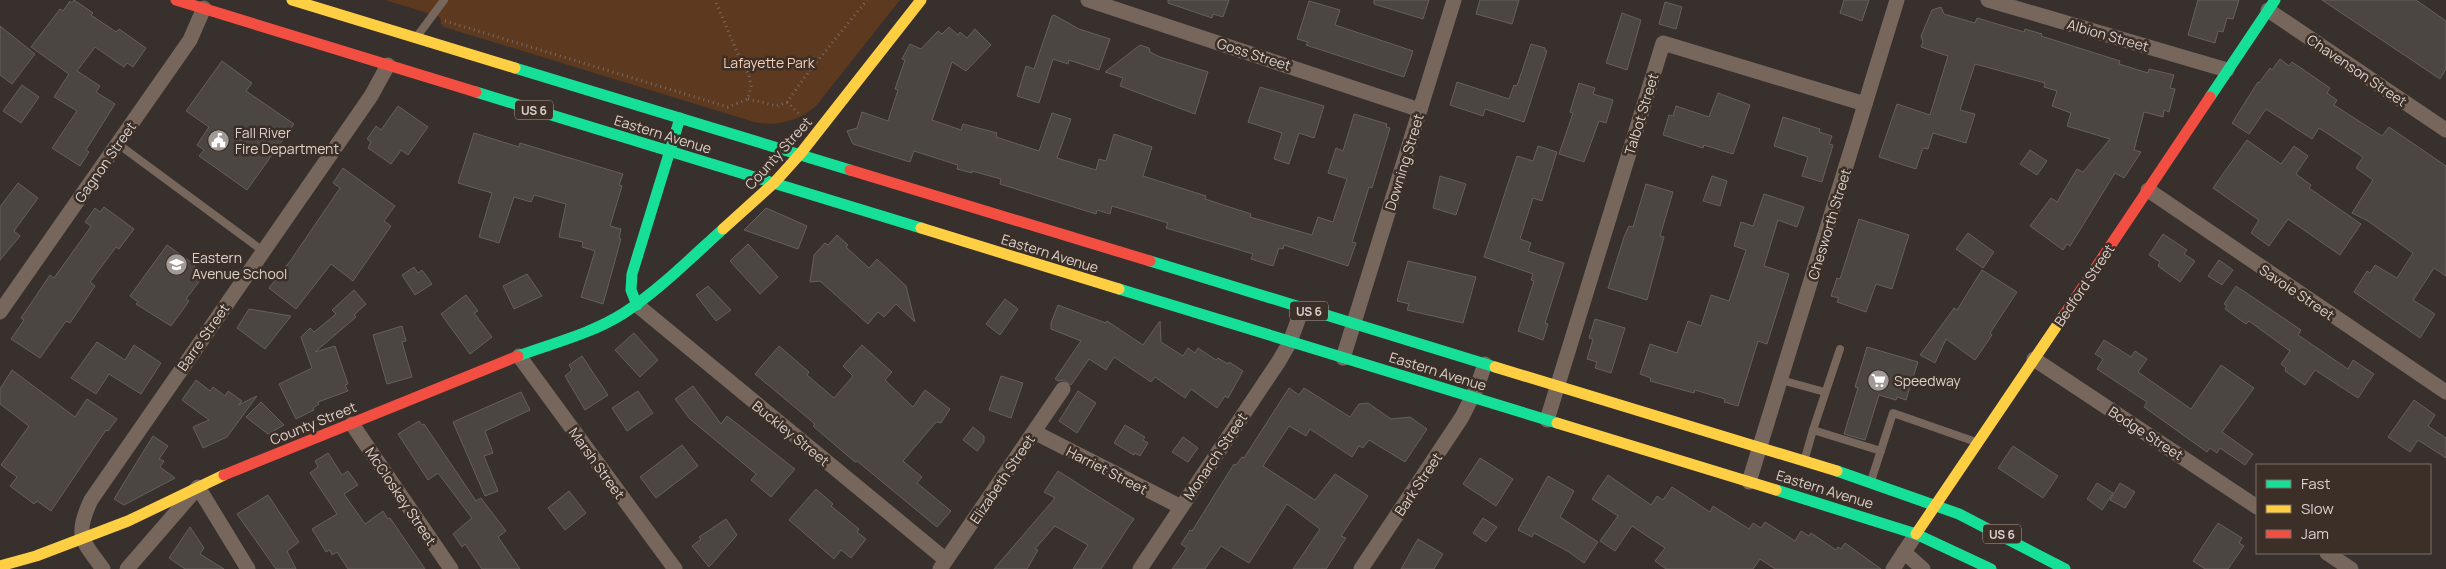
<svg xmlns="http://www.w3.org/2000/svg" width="2446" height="569" font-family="Manrope,sans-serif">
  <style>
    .green { fill: #5d3920 }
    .building { fill: #4c4643; stroke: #66605d }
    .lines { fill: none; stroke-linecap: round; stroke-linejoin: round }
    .path { stroke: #776c65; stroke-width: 3; stroke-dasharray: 1 4; stroke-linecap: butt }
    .lane { stroke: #77665c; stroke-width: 8 }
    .street { stroke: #77665c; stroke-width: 15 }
    .fast { stroke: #16e098; stroke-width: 11 }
    .slow { stroke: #ffcf43; stroke-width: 11 }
    .jam { stroke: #f24e42; stroke-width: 11 }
    .labels { text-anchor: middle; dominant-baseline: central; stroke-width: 5; stroke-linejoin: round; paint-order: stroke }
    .shield { fill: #3c2f27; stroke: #aba09b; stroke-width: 1 }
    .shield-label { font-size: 12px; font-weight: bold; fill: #dad1cd }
    .street-label { font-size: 14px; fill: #dad1cd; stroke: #3c2f27 }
    .park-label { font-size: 14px; fill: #f7cdb3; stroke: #3c2f27 }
    .poi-label { font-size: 14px; fill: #dad1cd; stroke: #3c2f27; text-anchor: start }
  </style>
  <rect width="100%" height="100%" fill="#37302c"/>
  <path class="green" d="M385,0H900L816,106C798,121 777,127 754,122L444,27L441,24L440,17Z"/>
  <g class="building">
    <path d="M74,0L93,13L91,15L116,32L119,29L146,48L133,67L127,63L124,67L95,47L77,71L100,86L96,92L115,104L86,150L89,152L80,166L52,148L77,111L54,97L69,74L31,47L60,9L63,11L70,1L72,3Z"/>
    <path d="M1168,0H1229L1223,17L1213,14L1212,18L1168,3Z"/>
    <path d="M1374,0H1429L1423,19L1374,4Z"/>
    <path d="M1480,0H1519L1512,24L1476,14Z"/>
    <path d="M1844,0H1869L1862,21L1840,13Z"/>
    <path d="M2198,0H2239L2233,19L2227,18L2223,32L2218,31L2215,43L2188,35Z"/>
    <path d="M2322,0H2416L2446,21V69L2440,79Z"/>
    <path d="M1309,1L1340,10L1335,25L1413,51L1404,77L1306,45L1308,42L1297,39Z"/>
    <path d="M1665,2L1682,7L1676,29L1659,24Z"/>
    <path d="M1941,7L1944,14L1975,23L1977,18L2024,32L2025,29L2042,34L2041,36L2120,61L2119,64L2148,73L2149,69L2174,75L2170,88L2175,89L2169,112L2164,110L2163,117L2144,112L2134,150L2141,152L2124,178L2115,173L2070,246L2067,244L2063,250L2030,226L2051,198L2057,202L2077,169L2083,172L2110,139L2067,126L2071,113L2052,106L2057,91L2044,87L2045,83L1975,64L1960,110L1975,114L1966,143L1933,133L1928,149L1923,148L1916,169L1879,157L1897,104L1930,115L1948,56L1921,47L1923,42L1921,36L1932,10Z"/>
    <path d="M1622,13L1641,20L1627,70L1606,63Z"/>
    <path d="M1054,15L1079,29L1110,39L1099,70L1069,60L1068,64L1053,59L1039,103L1017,96L1026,66L1034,69L1052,16Z"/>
    <path d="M0,26L35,54L12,84L0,75Z"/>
    <path d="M949,27L958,35L960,32L967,38L975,29L991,45L966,71L952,62L932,120L961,130L963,124L997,133L996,137L1039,151L1052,113L1071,119L1057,158L1096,170L1099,159L1106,161L1114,134L1152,147L1143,176L1206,196L1205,199L1251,214L1250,217L1312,235L1318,217L1333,222L1347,179L1328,173L1336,148L1343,151L1354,114L1387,124L1386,127L1390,128L1372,188L1369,187L1352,242L1356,243L1348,266L1284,245L1283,249L1279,248L1273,266L1251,259L1253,254L1166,228L1168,223L1112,206L1110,214L1097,210L1096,214L1000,184L1001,179L972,171V173L957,169L958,165L914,151L910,162L853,144L847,131L857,128L862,112L888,121L898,90L895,89L905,60L902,59L910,44L921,49L938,31L942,34Z"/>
    <path d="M1531,44L1545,48V51H1547L1524,122L1485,109L1483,116L1450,105L1457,82L1509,99L1514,85L1517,86Z"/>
    <path d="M1140,45L1149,48L1150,52L1160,57L1208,72L1195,114L1120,86L1123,78L1105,72Z"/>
    <path d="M2280,59L2289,66L2292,62L2330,88L2327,93L2337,100L2334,105L2382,136L2389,127L2446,166V276L2434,268L2413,300L2435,314L2420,338L2354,292L2367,271L2370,273L2375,265L2397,278L2413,253L2368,221L2352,213L2373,180L2356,168L2363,157L2319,128L2312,139L2266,109L2249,134L2232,123L2258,82L2259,83L2270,68L2272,70Z"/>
    <path d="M222,61L252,83L246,91L294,124L247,190L199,156L204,150L197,145L209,127L186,111Z"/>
    <path d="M1579,83L1595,88L1593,94L1613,100L1606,123L1599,121L1584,162L1559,154L1573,113L1570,112Z"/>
    <path d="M22,85L39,97L21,123L3,111Z"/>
    <path d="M1260,87L1324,106L1314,138L1299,133L1289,164L1274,159L1282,133L1248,122Z"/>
    <path d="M1718,93L1750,105L1733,154L1704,145L1703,148L1663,135L1669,115L1673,116L1676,106L1709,117Z"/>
    <path d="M398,106L428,127L408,155L401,150L391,164L368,148L371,142L367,139L376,126L381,130Z"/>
    <path d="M1783,117L1820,129L1819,132L1832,136L1829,144L1833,145L1822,182L1802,176L1808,157L1774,146Z"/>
    <path d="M474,133L519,147L520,143L623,174L619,185L622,186L610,226L621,229L619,238L621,239L603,304L581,297L595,251L582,247L583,242L559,237L566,204L534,195L531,202L514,197L499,243L479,237L492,193L458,183Z"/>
    <path d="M2247,140L2281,164L2294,146L2308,156L2296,174L2311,185L2309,188L2361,224L2340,255L2288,219L2269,246L2251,233L2259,220L2213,188Z"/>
    <path d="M1538,146L1557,152L1542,201L1533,198L1520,239L1531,243L1528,251L1564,263L1545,323L1548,324L1543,340L1518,331L1534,281L1531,280L1533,274L1484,257L1517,156L1533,161Z"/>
    <path d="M2030,150L2047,161L2037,175L2020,164Z"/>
    <path d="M343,168L395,206L384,221L391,226L353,281L331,264L296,309L269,288L291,260L340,188L333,183Z"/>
    <path d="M1440,176L1466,184L1456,215L1433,208Z"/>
    <path d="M1712,176L1727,181L1720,206L1703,201Z"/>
    <path d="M18,183L38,198L14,231L20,236L0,260V207Z"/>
    <path d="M1646,184L1673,192L1660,236L1664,237L1647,300L1608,288L1624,237L1629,226L1633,227Z"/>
    <path d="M1764,194L1804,207L1797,227L1778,220L1764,266L1789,274L1767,344L1758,341L1738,406L1724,402L1725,399L1695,390L1694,393L1650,381L1651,378L1640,374L1650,344L1677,353L1688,321L1701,326L1711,295L1729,301L1746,250L1734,246L1741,222L1753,226Z"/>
    <path d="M104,207L134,229L119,249L116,247L90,282L95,286L70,323L66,321L40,358L11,339L24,320L21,318L50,275L54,278L90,228L91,226L85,222L95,208L100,212Z"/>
    <path d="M766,208L807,226L798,249L744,230Z"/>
    <path d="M1859,219L1909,235L1892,289L1876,284L1866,312L1837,302L1839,298L1831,296L1837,278L1840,279Z"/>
    <path d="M1968,233L1994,252L1983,268L1956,249Z"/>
    <path d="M2163,234L2187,250L2184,254L2195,261L2180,282L2158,266L2160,262L2149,255Z"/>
    <path d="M837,235L848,245L846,247L869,268L877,259L906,286L915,322L896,304L884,317L878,312L868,324L820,281L810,282L814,255L825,243L828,245Z"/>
    <path d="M748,244L778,277L760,294L730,261Z"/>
    <path d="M167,245L195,265L194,268L204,275L186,299L189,301L171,326L136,304L138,302L130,296Z"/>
    <path d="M2219,260L2233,270L2222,285L2208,276Z"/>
    <path d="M1408,261L1476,277L1463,323L1407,310L1409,304L1397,301Z"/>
    <path d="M414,267L418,273L422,270L432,284L415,295L402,275Z"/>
    <path d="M1982,270L2017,292L1990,333L1992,335L1975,360L1946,339L1935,363L1920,355L1952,311L1954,308L1957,310Z"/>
    <path d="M527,274L542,296L514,309L503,286Z"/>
    <path d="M708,286L731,310L716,321L696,295Z"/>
    <path d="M2236,286L2301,330L2298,335L2348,369L2353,360L2374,374L2358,398L2315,370L2305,385L2285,371L2286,368L2281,364L2290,351L2249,321L2246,324L2225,309L2227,306L2224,304Z"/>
    <path d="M354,290L366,304L354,315L356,317L315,352L335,346L348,384L345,385L348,391L318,402L319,404L313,408L314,410L296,419L279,384L312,368L301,337L310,328L314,332L336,314L332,310Z"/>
    <path d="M466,295L478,311L474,313L492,337L470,354L441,314Z"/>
    <path d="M1005,299L1018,309L1000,335L986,324Z"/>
    <path d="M1058,305L1106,323L1107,321L1143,345L1160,321L1161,342L1183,356L1188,348L1195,353L1198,348L1216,360L1218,358L1228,364L1229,362L1243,371L1228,398L1225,396L1217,408L1191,389L1185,398L1155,377L1151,382L1114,357L1106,370L1089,359L1071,385L1064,380L1058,381L1055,379L1081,341L1051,329V323Z"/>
    <path d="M249,309L291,316L265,349L237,328Z"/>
    <path d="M1595,319L1625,328L1611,373L1595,368L1597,362L1587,359L1593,339L1589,338Z"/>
    <path d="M402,326L406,341L402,342L412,377L387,384L373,335Z"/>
    <path d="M634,333L658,360L640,377L615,350Z"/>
    <path d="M2104,340L2131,357L2135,351L2147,359L2138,372L2191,409L2221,365L2254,388L2222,432L2253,454L2245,465L2220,448L2217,453L2210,448L2207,452L2144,407L2147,402L2097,369L2103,359L2095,354Z"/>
    <path d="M97,342L125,360L134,345L161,363L141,394L109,374L96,394L71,378Z"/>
    <path d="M862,345L892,372L885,380L913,407L925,390L950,409L941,423L936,422L903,461L922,477L917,483L951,511L937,527L857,461L855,462L813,426L815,424L755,374L779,346L809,372L807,375L834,398L853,376L843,366Z"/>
    <path d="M1867,347L1918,362L1906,400L1897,397L1896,400L1879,395L1865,440L1844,434L1858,388L1855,387Z"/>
    <path d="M582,356L608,395L585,410L565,376L572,370L569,365Z"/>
    <path d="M12,370L75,417L87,399L117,419L108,431L106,430L51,511L37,501L34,504L10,486L17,477L1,465L29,426L0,404V389Z"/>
    <path d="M1001,376L1023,383L1011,418L989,410Z"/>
    <path d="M196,380L210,391L213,387L225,396L228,391L242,401L238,405L257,396L227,437L203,448L193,427L209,420L182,400Z"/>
    <path d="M693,386L721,424L727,416L795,469L771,497L751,480L756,474L690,419L675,399Z"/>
    <path d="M1289,388L1299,395L1304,388L1350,417L1359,404L1368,403L1391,419L1410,417L1427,429L1405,462L1369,440L1363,448L1359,446L1352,457L1310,429L1306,436L1289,426L1263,466L1315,500L1335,474L1368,496L1341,536L1346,538L1326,569H1293L1320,529L1287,504L1249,563L1221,546L1205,569H1172L1187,548L1181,544L1190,530L1192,531L1234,464L1236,465L1242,457L1244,458Z"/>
    <path d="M638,391L653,413L627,431L612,408Z"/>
    <path d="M1078,391L1096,403L1077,433L1059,421Z"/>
    <path d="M521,392L530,410L485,431L493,453L484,456L498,491L485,496L453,422Z"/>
    <path d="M2414,400L2435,415L2428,426L2446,438V458L2418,440L2410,452L2388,437Z"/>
    <path d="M261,402L284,425L268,434L246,417Z"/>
    <path d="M419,421L422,425L424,424L476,501L481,498L506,531L498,537L520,569H482L465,544L462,547L453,534L472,518L438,473L428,480L398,434Z"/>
    <path d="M1125,425L1145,437L1143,440L1148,443L1140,456L1135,453L1134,455L1114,443Z"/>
    <path d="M973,427L984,436V442L977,451L963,440Z"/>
    <path d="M153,436L168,446L159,459L164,461L160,467L175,478L124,505L114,499Z"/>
    <path d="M1183,437L1198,448L1188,462L1172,452Z"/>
    <path d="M682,445L698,466L656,498L640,477Z"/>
    <path d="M2013,446L2058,476L2043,498L1998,468Z"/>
    <path d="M328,453L342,475L348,471L358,485L344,494L365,524L383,511L388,519L390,518L425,569H348L337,552L332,555L330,550L326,552L312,529L337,514L310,473L318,467L315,461Z"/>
    <path d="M1480,458L1513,479L1496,506L1463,484Z"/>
    <path d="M1058,471L1134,519L1129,526L1101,569H1073L1088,545L1055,526L1035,549L1038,550L1027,569H994L1055,498L1044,492Z"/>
    <path d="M1608,475L1651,505L1657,496L1663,500L1672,487L1710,512L1713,506L1749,529L1753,523L1761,528L1765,522L1795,541L1801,531L1809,536L1811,533L1836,550L1838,547L1841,549L1845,543L1881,569H1775L1760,559L1753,569H1666L1655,561L1665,548L1632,526L1615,551L1600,541L1618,516L1592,499Z"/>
    <path d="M1548,476L1574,491L1560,517L1598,542L1584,563L1569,552L1534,533L1532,537L1518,530Z"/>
    <path d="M2097,483L2113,493L2102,510L2087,499Z"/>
    <path d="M2120,483L2135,492L2125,508L2110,500Z"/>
    <path d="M816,489L833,504L831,506L859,529L857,532L866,539L851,558L841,550L834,559L789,520Z"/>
    <path d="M569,491L586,513L565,530L548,508Z"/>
    <path d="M268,495L299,542L287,551L296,569H276L237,514Z"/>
    <path d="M1483,518L1497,527L1486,542L1473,533Z"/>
    <path d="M726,519L737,535L709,567L692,546L701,539L699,537Z"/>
    <path d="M2218,523L2242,538L2239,543L2244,546L2228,569H2205L2193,561Z"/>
    <path d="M190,527L204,548L200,554L224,569H185L169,558Z"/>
    <path d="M1418,539L1443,554L1434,569H1401Z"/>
  </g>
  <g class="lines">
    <g class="path">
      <path d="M445,21L728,107L748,99L751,86L749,75L740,59L715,0"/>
      <path d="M740,59L810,70"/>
      <path d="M748,99L777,106L787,102L810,70L867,0"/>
      <path d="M787,102L799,114"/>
    </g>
    <g class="lane">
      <path d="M418,35L444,0"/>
      <path d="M118,144L263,251"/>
      <path d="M1781,380L1825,392"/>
      <path d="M1813,430L1840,349"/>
      <path d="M1805,458L1813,430L1881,451"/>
      <path d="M1872,478L1893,413L1976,442"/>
    </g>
    <g class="street">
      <path d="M1088,0L1420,110"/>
      <path d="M1988,0L2227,70"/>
      <path d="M2268,10L2446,130"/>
      <path d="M2148,190L2446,392"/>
      <path d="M637,305L946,560"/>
      <path d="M0,312L190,40L204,8"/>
      <path d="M519,356L675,569"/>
      <path d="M1343,358L1454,0"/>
      <path d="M2034,359L2257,507"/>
      <path d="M1547,420L1663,43L1865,104"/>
      <path d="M352,424L451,569"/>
      <path d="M1034,432L1181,507"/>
      <path d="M1749,482L1897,0"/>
      <path d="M1904,552L1923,569"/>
      <path d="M2327,553L2351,569"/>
      <path d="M103,569C82,540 74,536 91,500L371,96L388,65"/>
      <path d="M127,569L198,487L248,569"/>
      <path d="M940,569L1063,389"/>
      <path d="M1140,569L1279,361L1290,342L1302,309"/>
      <path d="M1361,569L1462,417L1477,387L1485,364"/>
      <path d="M1893,569L1916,534"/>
    </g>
    <g class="fast">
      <path d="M515,68L850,170"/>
      <path d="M476,92L921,228"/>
      <path d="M2210,97L2275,0"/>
      <path d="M1150,261L1495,367"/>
      <path d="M1119,289L1557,423"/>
      <path d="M637,305L631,290L632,274L680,118"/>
      <path d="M518,356C553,343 591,334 624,313C660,289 691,258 723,229"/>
      <path d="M1837,471L1959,514L2065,569"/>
      <path d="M1776,490L1916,534L1991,569"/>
    </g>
    <g class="slow">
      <path d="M292,0L515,68"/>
      <path d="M921,228L1119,289"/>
      <path d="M723,229L774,183L801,153L921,0"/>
      <path d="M1495,367L1837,471"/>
      <path d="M1557,423L1776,490"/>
      <path d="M1916,534L2064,315"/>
      <path d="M0,566L36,556L128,521L224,475"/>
    </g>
    <g class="jam">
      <path d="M176,0L476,92"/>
      <path d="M850,170L1150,261"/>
      <path d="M2064,315L2210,97"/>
      <path d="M224,475L518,356"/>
    </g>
  </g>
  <defs>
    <symbol id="civic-disc" viewBox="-11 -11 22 22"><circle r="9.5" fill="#a19995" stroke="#3c2f27"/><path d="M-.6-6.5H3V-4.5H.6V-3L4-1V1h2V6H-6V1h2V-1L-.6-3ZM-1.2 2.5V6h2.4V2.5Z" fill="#fff"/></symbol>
    <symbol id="school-disc" viewBox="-11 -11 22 22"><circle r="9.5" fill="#a19995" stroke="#3c2f27"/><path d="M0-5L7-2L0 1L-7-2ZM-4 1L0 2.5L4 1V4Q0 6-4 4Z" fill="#fff"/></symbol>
    <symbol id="supermarket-disc" viewBox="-11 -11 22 22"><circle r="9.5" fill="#a19995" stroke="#3c2f27"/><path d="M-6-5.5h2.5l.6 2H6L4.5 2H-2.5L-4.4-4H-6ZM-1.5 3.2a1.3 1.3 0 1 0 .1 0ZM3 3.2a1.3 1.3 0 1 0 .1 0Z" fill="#fff"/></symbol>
  </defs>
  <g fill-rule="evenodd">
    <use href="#civic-disc" x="206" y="128" width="25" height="25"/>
    <use href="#school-disc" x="164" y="252" width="25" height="25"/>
    <use href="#supermarket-disc" x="1866" y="368" width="25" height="25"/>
  </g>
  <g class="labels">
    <g class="shield">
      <rect x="515" y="100.5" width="38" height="19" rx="4"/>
      <rect x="1290" y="301.5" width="38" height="19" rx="4"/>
      <rect x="1983" y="524.5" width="38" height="19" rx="4"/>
    </g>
    <g class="shield-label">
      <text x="534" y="110">US 6</text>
      <text x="1309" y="311">US 6</text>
      <text x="2002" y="534">US 6</text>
    </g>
    <g class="street-label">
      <text transform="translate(2108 35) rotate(16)">Albion Street</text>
      <text transform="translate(1254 54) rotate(18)">Goss Street</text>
      <text transform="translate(2357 70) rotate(34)">Chavenson Street</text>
      <text transform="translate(1641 114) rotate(-73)">Talbot Street</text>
      <text transform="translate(663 134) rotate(17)">Eastern Avenue</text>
      <text transform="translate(778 153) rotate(-48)">County Street</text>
      <text transform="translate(105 162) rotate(-55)">Gagnon Street</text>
      <text transform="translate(1404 162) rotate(-73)">Downing Street</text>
      <text transform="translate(1829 224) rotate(-73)">Chesworth Street</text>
      <text transform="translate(1050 253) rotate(17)">Eastern Avenue</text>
      <text transform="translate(2084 285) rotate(-56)">Bedford Street</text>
      <text transform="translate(2297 292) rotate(34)">Savoie Street</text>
      <text transform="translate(203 337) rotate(-55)">Barre Street</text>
      <text transform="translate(1438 371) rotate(17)">Eastern Avenue</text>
      <text transform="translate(313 423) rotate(-22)">County Street</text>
      <text transform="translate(791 433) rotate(39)">Buckley Street</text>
      <text transform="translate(2146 433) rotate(33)">Bodge Street</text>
      <text transform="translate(1215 456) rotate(-56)">Monarch Street</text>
      <text transform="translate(597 463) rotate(54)">Marsh Street</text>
      <text transform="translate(1107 470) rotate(27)">Harriet Street</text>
      <text transform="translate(1002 479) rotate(-56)">Elizabeth Street</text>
      <text transform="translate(1418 484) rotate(-56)">Bark Street</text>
      <text transform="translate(1825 489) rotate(17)">Eastern Avenue</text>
      <text transform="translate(401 496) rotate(56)">McCloskey Street</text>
    </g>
    <g class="park-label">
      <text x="769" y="62">Lafayette Park</text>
    </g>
    <g class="poi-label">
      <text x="235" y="132">Fall River<tspan x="235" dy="16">Fire Department</tspan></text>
      <text x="192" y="257">Eastern<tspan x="192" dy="16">Avenue School</tspan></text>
      <text x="1894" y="380">Speedway</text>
    </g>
  </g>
  <rect x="2256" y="464" width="175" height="90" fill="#3c2f27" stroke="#7b7069"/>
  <rect x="2266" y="480" width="25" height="8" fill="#16e098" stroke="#7b7069"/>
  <text x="2301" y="489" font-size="15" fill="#dad1cd">Fast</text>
  <rect x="2266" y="505" width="25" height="8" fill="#ffcf43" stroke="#7b7069"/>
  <text x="2301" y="514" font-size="15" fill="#dad1cd">Slow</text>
  <rect x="2266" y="530" width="25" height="8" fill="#f24e42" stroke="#7b7069"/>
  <text x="2301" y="539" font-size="15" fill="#dad1cd">Jam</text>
</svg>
